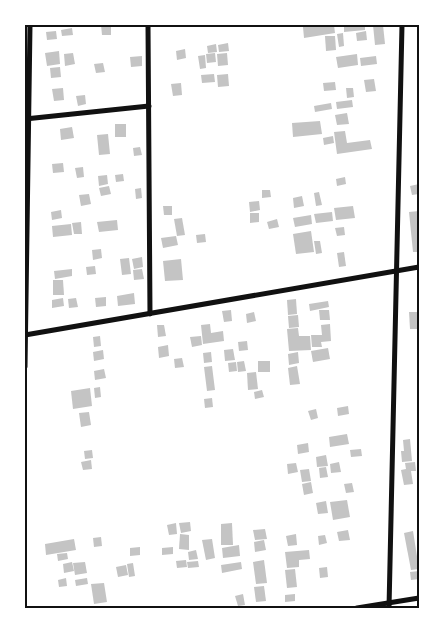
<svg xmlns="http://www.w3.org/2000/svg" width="444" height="633" font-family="'Varela Round',sans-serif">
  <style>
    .building { fill: #c4c4c4 }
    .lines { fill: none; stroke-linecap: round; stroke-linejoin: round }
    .minor { stroke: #111; stroke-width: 5 }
    .neatline { fill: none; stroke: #111; stroke-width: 2 }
  </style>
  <rect width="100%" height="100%" fill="#fff"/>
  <g class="building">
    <path d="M101,25H111V35H102Z"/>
    <path d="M318,25H334L335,33L304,38L303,27Z"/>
    <path d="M344,25H365V30L344,32Z"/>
    <path d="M373,25H383L385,44L375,45Z"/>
    <path d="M72,28L73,35L62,36L61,30Z"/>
    <path d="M56,31L57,39L47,40L46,32Z"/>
    <path d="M366,31L367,40L357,41L356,33Z"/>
    <path d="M343,33L344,46L339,47L337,34Z"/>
    <path d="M325,36H335L336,50L326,51Z"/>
    <path d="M228,43L229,51L219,52L218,45Z"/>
    <path d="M216,44L217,52L208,53L207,46Z"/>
    <path d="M185,49L186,58L177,60L176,51Z"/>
    <path d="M59,51L60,64L47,66L45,53Z"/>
    <path d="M73,53L75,64L65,66L64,54Z"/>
    <path d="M215,53L216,62L207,63L206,54Z"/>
    <path d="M227,53L228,65L218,66L217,54Z"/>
    <path d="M357,54L358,65L338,68L336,57Z"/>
    <path d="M205,55L206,68L200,69L198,56Z"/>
    <path d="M142,56V66L131,67L130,57Z"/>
    <path d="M376,56L377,64L361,66L360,58Z"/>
    <path d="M103,63L105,72L96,73L94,64Z"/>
    <path d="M60,67L61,77L51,78L50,68Z"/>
    <path d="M214,74L215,82L202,83L201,75Z"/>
    <path d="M228,74L229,86L218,87L217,75Z"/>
    <path d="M374,79L376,91L366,92L364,80Z"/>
    <path d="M335,82L336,90L324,91L323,83Z"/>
    <path d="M181,83L182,95L173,96L171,84Z"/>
    <path d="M63,88L64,100L54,101L52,89Z"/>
    <path d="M346,88H353L354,97L347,98Z"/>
    <path d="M85,95L86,104L78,106L76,96Z"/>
    <path d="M352,100L353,107L337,109L336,102Z"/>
    <path d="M331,103L332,109L315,112L314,106Z"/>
    <path d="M347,113L349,124L337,125L335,115Z"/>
    <path d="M320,121L322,134L293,137L292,123Z"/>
    <rect x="115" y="124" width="11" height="13"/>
    <path d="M72,127L74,138L61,140L60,129Z"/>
    <path d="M345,131L347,143L370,140L372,149L337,154L334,132Z"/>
    <path d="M108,134L110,154L99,155L97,135Z"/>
    <path d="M333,136L334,143L324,145L323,138Z"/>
    <path d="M140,147L142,155L134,156L133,148Z"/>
    <path d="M63,163L64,172L53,173L52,164Z"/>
    <path d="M83,167L84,177L77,178L75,168Z"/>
    <path d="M123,174L124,181L116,182L115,175Z"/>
    <path d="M107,175L108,184L99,186L98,176Z"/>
    <path d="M345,177L346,184L337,186L336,179Z"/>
    <path d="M419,184V194L412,195L410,186Z"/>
    <path d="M109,186L111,194L101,196L99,188Z"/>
    <path d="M141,188L142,198L136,199L135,189Z"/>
    <path d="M262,190H270L271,197L262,198Z"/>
    <path d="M319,192L322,205L316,206L314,193Z"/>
    <path d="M89,194L91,204L81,206L79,195Z"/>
    <path d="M302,196L304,206L294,208L293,198Z"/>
    <path d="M259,201L260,210L250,212L249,202Z"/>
    <path d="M163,206H172V215H164Z"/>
    <path d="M353,206L355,218L336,220L334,208Z"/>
    <path d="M61,210L62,218L52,220L51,212Z"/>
    <path d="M419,211V252H413L409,212Z"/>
    <path d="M332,212L333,221L316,223L314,214Z"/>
    <path d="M250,213H259V222L250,223Z"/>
    <path d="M311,215L312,224L295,227L293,218Z"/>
    <path d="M182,218L185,235L177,236L174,219Z"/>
    <path d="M277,219L279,227L269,229L267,222Z"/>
    <path d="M117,220L118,230L99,232L97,222Z"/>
    <path d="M81,222L82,234H74L72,223Z"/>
    <path d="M71,224L72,235L53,237L52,226Z"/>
    <path d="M344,227L345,235L337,236L335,228Z"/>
    <path d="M311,231L314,252L296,254L293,234Z"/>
    <path d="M205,234L206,242L197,243L196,235Z"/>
    <path d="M176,236L178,245L163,248L161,238Z"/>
    <path d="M314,241H320L322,253L316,254Z"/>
    <path d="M101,249L102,258L93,260L92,250Z"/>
    <path d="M344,252L346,266L339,267L337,253Z"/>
    <path d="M142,257L143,267L134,269L132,259Z"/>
    <path d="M129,258L131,274L122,275L120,259Z"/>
    <path d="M181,259L183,280L165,281L163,261Z"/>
    <path d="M95,266L96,274L87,275L86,267Z"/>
    <path d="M72,269V276L55,279L54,271Z"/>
    <path d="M142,269L144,279L134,280L133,270Z"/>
    <path d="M53,280H63L64,295H53Z"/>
    <path d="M134,293L135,304L118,306L117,296Z"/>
    <path d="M106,297V306L96,307L95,298Z"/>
    <path d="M63,298L64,306L52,308V300Z"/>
    <path d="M76,298L78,307L69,308L68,299Z"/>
    <path d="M296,299L297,314L288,315L287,300Z"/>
    <path d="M328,301L329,307L310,311L309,304Z"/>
    <path d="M231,310L232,321L224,322L222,311Z"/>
    <path d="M319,310H329L330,320H320Z"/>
    <path d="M254,312L256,321L247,323L246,314Z"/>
    <path d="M409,312H419V329H410Z"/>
    <path d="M298,315L299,327L289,328L288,316Z"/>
    <path d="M210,324L211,333L223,331L224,341L203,344L201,325Z"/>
    <path d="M330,324L331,341L321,342L322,347H312L311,335H322L321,325Z"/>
    <path d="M157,325H164L166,336L158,337Z"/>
    <path d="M298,328L299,336H310L311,350L289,351L287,329Z"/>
    <path d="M100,336L101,346L94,347L93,337Z"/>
    <path d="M201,336L202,345L192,347L190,337Z"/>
    <path d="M247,341L248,350L239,351L238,342Z"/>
    <path d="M168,345L169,356L159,358L158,347Z"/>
    <path d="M328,348L330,359L313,362L311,351Z"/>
    <path d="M233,349L235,360L225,361L224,350Z"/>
    <path d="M103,350L104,359L94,361L93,352Z"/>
    <path d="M211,352L212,362L204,363L203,353Z"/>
    <path d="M298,352L299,363L289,365L288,354Z"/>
    <path d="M182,358L184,367L175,368L174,359Z"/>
    <path d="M244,361L246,371L238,372L237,362Z"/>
    <rect x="258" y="361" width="12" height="11"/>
    <path d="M236,362L237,371L229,372L228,363Z"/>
    <path d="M212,366L215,390L207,391L204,367Z"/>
    <path d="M297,366L300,384L290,385L288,368Z"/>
    <path d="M104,369L106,378L95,380L94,371Z"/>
    <path d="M256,372L258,389L248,390L247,373Z"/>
    <path d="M100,387L101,397L95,398L94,388Z"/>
    <path d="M90,388L92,406L73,409L71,391Z"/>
    <path d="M262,390L264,397L255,399L254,392Z"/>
    <path d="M212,398L213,407L205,408L204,399Z"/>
    <path d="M348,406L349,414L338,416L337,408Z"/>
    <path d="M316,409L318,418L311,420L308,411Z"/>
    <path d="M89,412L91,425L81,427L79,413Z"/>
    <path d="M347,434L349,444L330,447L329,437Z"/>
    <path d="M410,439L412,461L402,462L401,451H404L403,440Z"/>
    <path d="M308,443L309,452L298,454L297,445Z"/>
    <path d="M361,449L362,456L351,457L350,450Z"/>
    <path d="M92,450L93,458L85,459L84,451Z"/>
    <path d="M326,455L328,466L317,467L316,457Z"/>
    <path d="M91,460L92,469L83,470L81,462Z"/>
    <path d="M339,462L341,472L331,473L330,464Z"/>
    <path d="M415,462L416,471H411L413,484L404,485L401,470L406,469L405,463Z"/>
    <path d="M296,463L298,472L288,474L287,464Z"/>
    <path d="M326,467L328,477L320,478L319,468Z"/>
    <path d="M309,469L311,481L302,482L300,470Z"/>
    <path d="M311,482L313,493L304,495L302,484Z"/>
    <path d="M352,483L354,492L346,493L344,484Z"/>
    <path d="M347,500L350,517L333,520L330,502Z"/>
    <path d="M326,501L328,513L318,514L316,503Z"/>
    <path d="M190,522L191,531L181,533L179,523Z"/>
    <path d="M176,523L177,534L169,535L167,525Z"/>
    <path d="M232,523L233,545H221V524Z"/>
    <path d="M265,529L267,539L255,540L253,530Z"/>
    <path d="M348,530L350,540L339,541L337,532Z"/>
    <path d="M413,531L419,569L411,570L404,533Z"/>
    <path d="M180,534L189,535V550L179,549Z"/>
    <path d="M296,534L297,545L288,546L286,536Z"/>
    <path d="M325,535L327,543L319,545L318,536Z"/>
    <path d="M101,537L102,546L94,547L93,538Z"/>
    <path d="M74,539L76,550L46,555L45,544Z"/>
    <path d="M212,539L215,558L206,560L202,540Z"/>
    <path d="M264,540L266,550L255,552L254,542Z"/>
    <path d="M239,545L240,556L223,558L222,548Z"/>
    <path d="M140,547V555L130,556V548Z"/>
    <path d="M173,547V554L162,555V548Z"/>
    <path d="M196,550L198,559L189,560L188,552Z"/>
    <path d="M309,550L310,559L299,560V567L287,568L285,552Z"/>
    <path d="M67,553L68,559L58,561L57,554Z"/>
    <path d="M186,560L187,567L177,568L176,561Z"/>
    <path d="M264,560L267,583L256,584L253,562Z"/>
    <path d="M198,561L199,567L188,568L187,562Z"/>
    <path d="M72,562L74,571L64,573L63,564Z"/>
    <path d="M85,562L87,573L75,575L73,563Z"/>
    <path d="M241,562L242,569L222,573L221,565Z"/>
    <path d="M133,563L135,576L129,577L127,564Z"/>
    <path d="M126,565L128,575L118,577L116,567Z"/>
    <path d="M327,567L328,577L320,578L319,568Z"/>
    <path d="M295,569L297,587L287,588L285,570Z"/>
    <path d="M419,571V579L411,580L410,572Z"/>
    <path d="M66,578L67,586L59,587L58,580Z"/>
    <path d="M87,578L88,584L76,586L75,580Z"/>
    <path d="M104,583L107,602L94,604L91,584Z"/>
    <path d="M264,586L266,601L256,602L254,587Z"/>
    <path d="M243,594L245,605L238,606L235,596Z"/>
    <path d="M295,594V601L285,602V595Z"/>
  </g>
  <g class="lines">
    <g class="minor">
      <path d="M148,25L150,314"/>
      <path d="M25,119L149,106"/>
      <path d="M25,335L419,267"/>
      <path d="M25,367L30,25"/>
      <path d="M357,608L419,598"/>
      <path d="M389,608L402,25"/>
    </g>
  </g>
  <rect width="444" height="633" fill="none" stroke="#ffffff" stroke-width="52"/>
  <rect x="26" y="26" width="392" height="581" class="neatline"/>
</svg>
